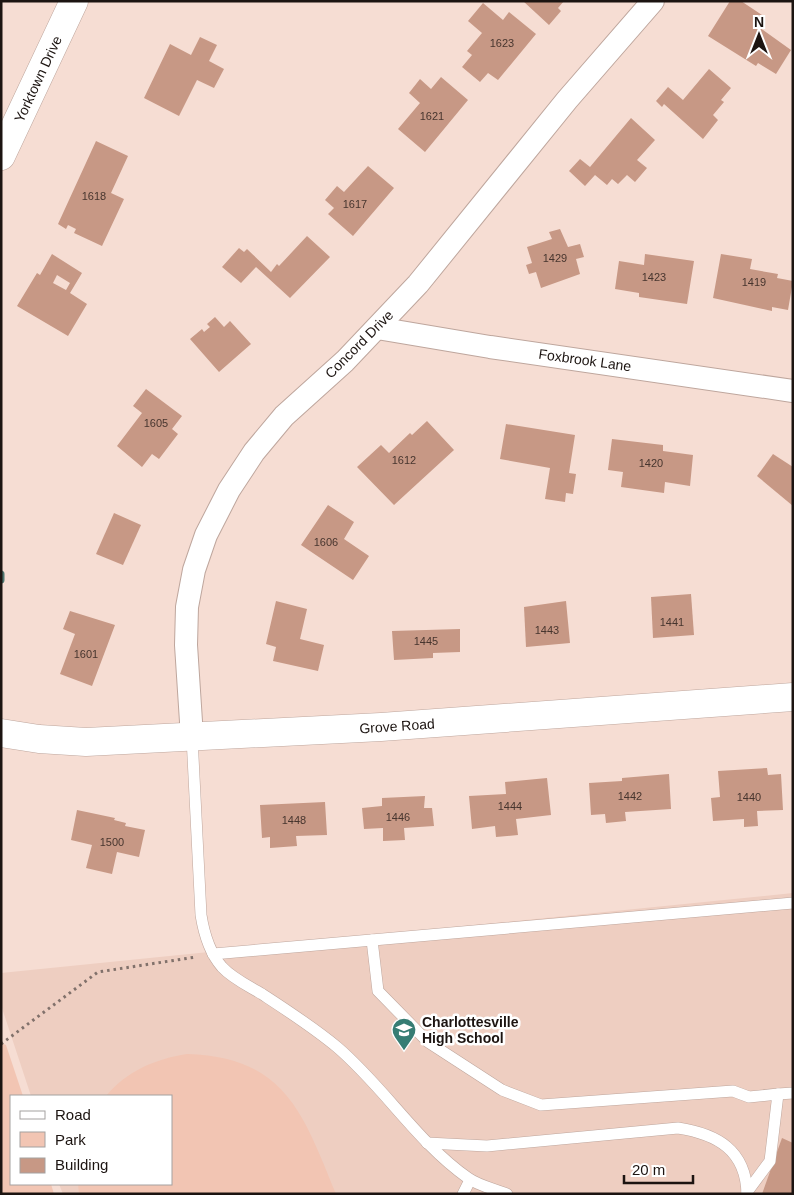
<svg xmlns="http://www.w3.org/2000/svg" width="794" height="1195" font-family="Arial,sans-serif">
  <style>
    .built { fill: #eecec1 }
    .green { fill: #f2c5b3 }
    .lines { fill: none; stroke-linecap: round; stroke-linejoin: round }
    .stream { stroke: #4f7770; stroke-width: 7 }
    .building { fill: #c79885; fill-rule: evenodd }
    .lane-casing { stroke: #bea69d; stroke-width: 12 }
    .street-casing { stroke: #bea69d; stroke-width: 24 }
    .secondary-casing { stroke: #bea69d; stroke-width: 29 }
    .path { stroke: #81716b; stroke-width: 3; stroke-dasharray: 2.5 4; stroke-linecap: butt }
    .lane { stroke: #fff; stroke-width: 11 }
    .street { stroke: #fff; stroke-width: 22 }
    .secondary { stroke: #fff; stroke-width: 28 }
    .labels { text-anchor: middle; dominant-baseline: central; stroke-width: 5; stroke-linejoin: round; paint-order: stroke }
    .number-label { font-size: 11px; fill: #47352e }
    .street-label { font-size: 14px; fill: #1c1411; stroke: #fff }
    .poi-label { font-size: 14px; font-weight: bold; fill: #1c1411; stroke: #fff; text-anchor: start }
  </style>
  <rect width="100%" height="100%" fill="#f6ddd3"/>
  <path class="built" d="M793,893V1194H63L59,1184H171V1096H31L1,1005V973Z"/>
  <g class="green">
    <path d="M1,1043L6,1045L23,1096H11V1184H51L54,1194H1Z"/>
    <path d="M187,1054C286,1057 303,1114 336,1194H79L78,1184H171V1096H106C127,1071 155,1059 187,1054Z"/>
  </g>
  <g class="lines">
    <path class="stream" d="M1,574V580"/>
  </g>
  <g class="building">
    <path d="M523,1H564L558,8L561,11L549,25Z"/>
    <path d="M730,1H741L762,15L756,25L791,50L776,74L758,63L756,66L708,36Z"/>
    <path d="M483,3L503,20L509,12L536,34L498,80L488,73L480,82L462,67L472,55L467,51L482,33L468,21Z"/>
    <path d="M200,37L217,45L209,61L224,69L214,88L197,80L179,116L144,98L170,44L191,55Z"/>
    <path d="M709,69L731,88L721,100L724,102L713,115L718,120L703,139L664,104L662,107L656,101L668,87L683,100Z"/>
    <path d="M441,77L468,100L425,152L398,129L420,103L409,93L420,79L431,89Z"/>
    <path d="M631,118L655,140L637,160L647,168L635,182L627,175L618,184L612,179L607,185L595,175L585,186L569,171L580,159L590,167Z"/>
    <path d="M96,141L128,156L111,193L124,199L102,246L74,233L76,229L68,225L66,229L58,224Z"/>
    <path d="M368,166L394,188L353,236L328,214L334,208L325,200L337,186L344,192Z"/>
    <path d="M560,229L568,247L580,244L584,257L576,259L580,274L541,288L536,272L529,274L526,265L532,263L527,247L552,239L549,232Z"/>
    <path d="M307,236L330,257L290,298L256,267L241,283L222,267L239,248L244,252L247,249L271,272L277,264L279,266Z"/>
    <path d="M52,254L82,273L70,293L87,304L68,336L17,306L37,273L40,275ZM57,275L70,283L66,290L53,283Z"/>
    <path d="M645,254L694,261L687,304L639,297V293L615,289L619,261L644,265Z"/>
    <path d="M721,254L752,259L750,269L778,274L777,278L793,281L788,310L772,307V311L713,298Z"/>
    <path d="M215,317L224,327L230,321L251,344L219,372L190,339L202,329L204,332L210,327L207,324Z"/>
    <path d="M146,389L182,416L172,429L178,434L159,459L152,454L142,467L117,446L142,413L133,406Z"/>
    <path d="M427,421L454,450L394,505L357,467L381,445L389,453L410,433L412,435Z"/>
    <path d="M506,424L575,435L569,473L576,474L573,494L566,493L565,502L545,499L550,468L500,459Z"/>
    <path d="M612,439L663,445V451L693,455L690,486L665,482L664,493L621,487L623,472L608,470Z"/>
    <path d="M773,454L793,467V506L757,476Z"/>
    <path d="M328,505L354,522L344,539L369,556L353,580L301,545Z"/>
    <path d="M114,513L141,525L123,565L96,554Z"/>
    <path d="M691,594L694,635L653,638L651,597Z"/>
    <path d="M276,601L307,609L300,639L324,645L318,671L273,661L276,647L266,644Z"/>
    <path d="M566,601L570,643L526,647L524,607Z"/>
    <path d="M70,611L115,625L92,686L60,674L75,634L63,629Z"/>
    <path d="M460,629V652L433,653V658L394,660L392,631Z"/>
    <path d="M767,768L768,775L781,774L783,810L757,811L758,826L744,827V819L713,821L711,798L720,797L718,771Z"/>
    <path d="M669,774L671,809L625,812L626,821L606,823L605,814L591,815L589,783L622,781V778Z"/>
    <path d="M547,778L551,815L516,819L518,835L496,837L495,826L472,829L469,796L506,794L505,782Z"/>
    <path d="M425,796L424,808H432L434,826L404,828L405,840L383,841V828L364,829L362,808L382,806V798Z"/>
    <path d="M325,802L327,835L296,836L297,846L270,848V837L262,838L260,805Z"/>
    <path d="M77,810L115,818L114,820L126,823L125,826L145,830L139,857L117,852L112,874L86,868L92,845L71,840Z"/>
    <path d="M782,1138L793,1143V1194H762Z"/>
  </g>
  <g class="lines">
    <defs>
      <g id="lane">
        <path d="M192,737L201,915C204,934 209,952 222,967C233,979 249,986 262,994C288,1011 313,1027 337,1047C384,1087 417,1142 468,1178C479,1186 495,1189 507,1194"/>
        <path d="M372,940L378,991L428,1042L502,1090L541,1105L733,1091L749,1097L778,1094L770,1161L747,1192"/>
        <path d="M213,954L793,903"/>
        <path d="M778,1094L793,1093"/>
        <path d="M427,1143L487,1146L678,1128C717,1134 746,1150 747,1194"/>
        <path d="M463,1194L470,1180"/>
      </g>
      <g id="street">
        <path d="M377,328L490,347L793,391"/>
        <path d="M192,737L186,645L187,607L194,570L206,535L229,490L254,452L284,416L345,361L418,284L567,100L653,1"/>
      </g>
      <g id="secondary">
        <path d="M1,156L74,1"/>
        <path d="M1,733L39,739L86,742L381,727L793,697"/>
      </g>
    </defs>
    <use href="#lane" class="lane-casing"/>
    <use href="#street" class="street-casing"/>
    <use href="#secondary" class="secondary-casing"/>
    <path class="path" d="M1,1044L98,972L196,957"/>
    <use href="#lane" class="lane"/>
    <use href="#street" class="street"/>
    <use href="#secondary" class="secondary"/>
  </g>
  <defs>
    <symbol id="school-pin" viewBox="-11 -11 22 30"><path d="M0 17L-7.5 6A9.5 9.5 0 1 1 7.5 6Z" fill="#367d74" stroke="#fff"/><path d="M0-5L7-2L0 1L-7-2ZM-4 1L0 2.5L4 1V4Q0 6-4 4Z" fill="#fff"/></symbol>
  </defs>
  <g fill-rule="evenodd">
    <use href="#school-pin" x="390" y="1016" width="28" height="38"/>
  </g>
  <g class="labels">
    <g class="number-label">
      <text x="502" y="43">1623</text>
      <text x="432" y="116">1621</text>
      <text x="94" y="196">1618</text>
      <text x="355" y="204">1617</text>
      <text x="555" y="258">1429</text>
      <text x="654" y="277">1423</text>
      <text x="754" y="282">1419</text>
      <text x="156" y="423">1605</text>
      <text x="404" y="460">1612</text>
      <text x="651" y="463">1420</text>
      <text x="326" y="542">1606</text>
      <text x="672" y="622">1441</text>
      <text x="547" y="630">1443</text>
      <text x="426" y="641">1445</text>
      <text x="86" y="654">1601</text>
      <text x="630" y="796">1442</text>
      <text x="749" y="797">1440</text>
      <text x="510" y="806">1444</text>
      <text x="398" y="817">1446</text>
      <text x="294" y="820">1448</text>
      <text x="112" y="842">1500</text>
    </g>
    <g class="street-label">
      <text transform="translate(38 79) rotate(-65)">Yorktown Drive</text>
      <text transform="translate(359 344) rotate(-45)">Concord Drive</text>
      <text transform="translate(585 360) rotate(8)">Foxbrook Lane</text>
      <text transform="translate(397 726) rotate(-4)">Grove Road</text>
    </g>
    <g class="poi-label">
      <text x="422" y="1022">Charlottesville<tspan x="422" dy="16">High School</tspan></text>
    </g>
  </g>
  <rect width="794" height="1195" fill="none" stroke="#1c1411" stroke-width="5"/>
  <rect x="10" y="1095" width="162" height="90" fill="#ffffff" stroke="#a4a1a0"/>
  <rect x="20" y="1111" width="25" height="8" fill="#ffffff" stroke="#a4a1a0"/>
  <text x="55" y="1120" font-size="15" fill="#1c1411">Road</text>
  <rect x="20" y="1132" width="25" height="15" fill="#f2c5b3" stroke="#a4a1a0"/>
  <text x="55" y="1145" font-size="15" fill="#1c1411">Park</text>
  <rect x="20" y="1158" width="25" height="15" fill="#c79885" stroke="#a4a1a0"/>
  <text x="55" y="1170" font-size="15" fill="#1c1411">Building</text>
  <g transform="translate(759 35)" stroke="#ffffff" stroke-width="4" paint-order="stroke">
  <path d="M0-4L9 19L0 12L-9 19Z" fill="#1c1411"/>
  <text y="-8" font-size="14" font-weight="bold" text-anchor="middle" fill="#1c1411">N</text>
  </g>
  <path d="M624 1175v8h69v-8" fill="none" stroke="#1c1411" stroke-width="2.5"/>
  <text x="632" y="1175" font-size="15" fill="#1c1411" stroke="#ffffff" stroke-width="4" paint-order="stroke">20 m</text>
</svg>
